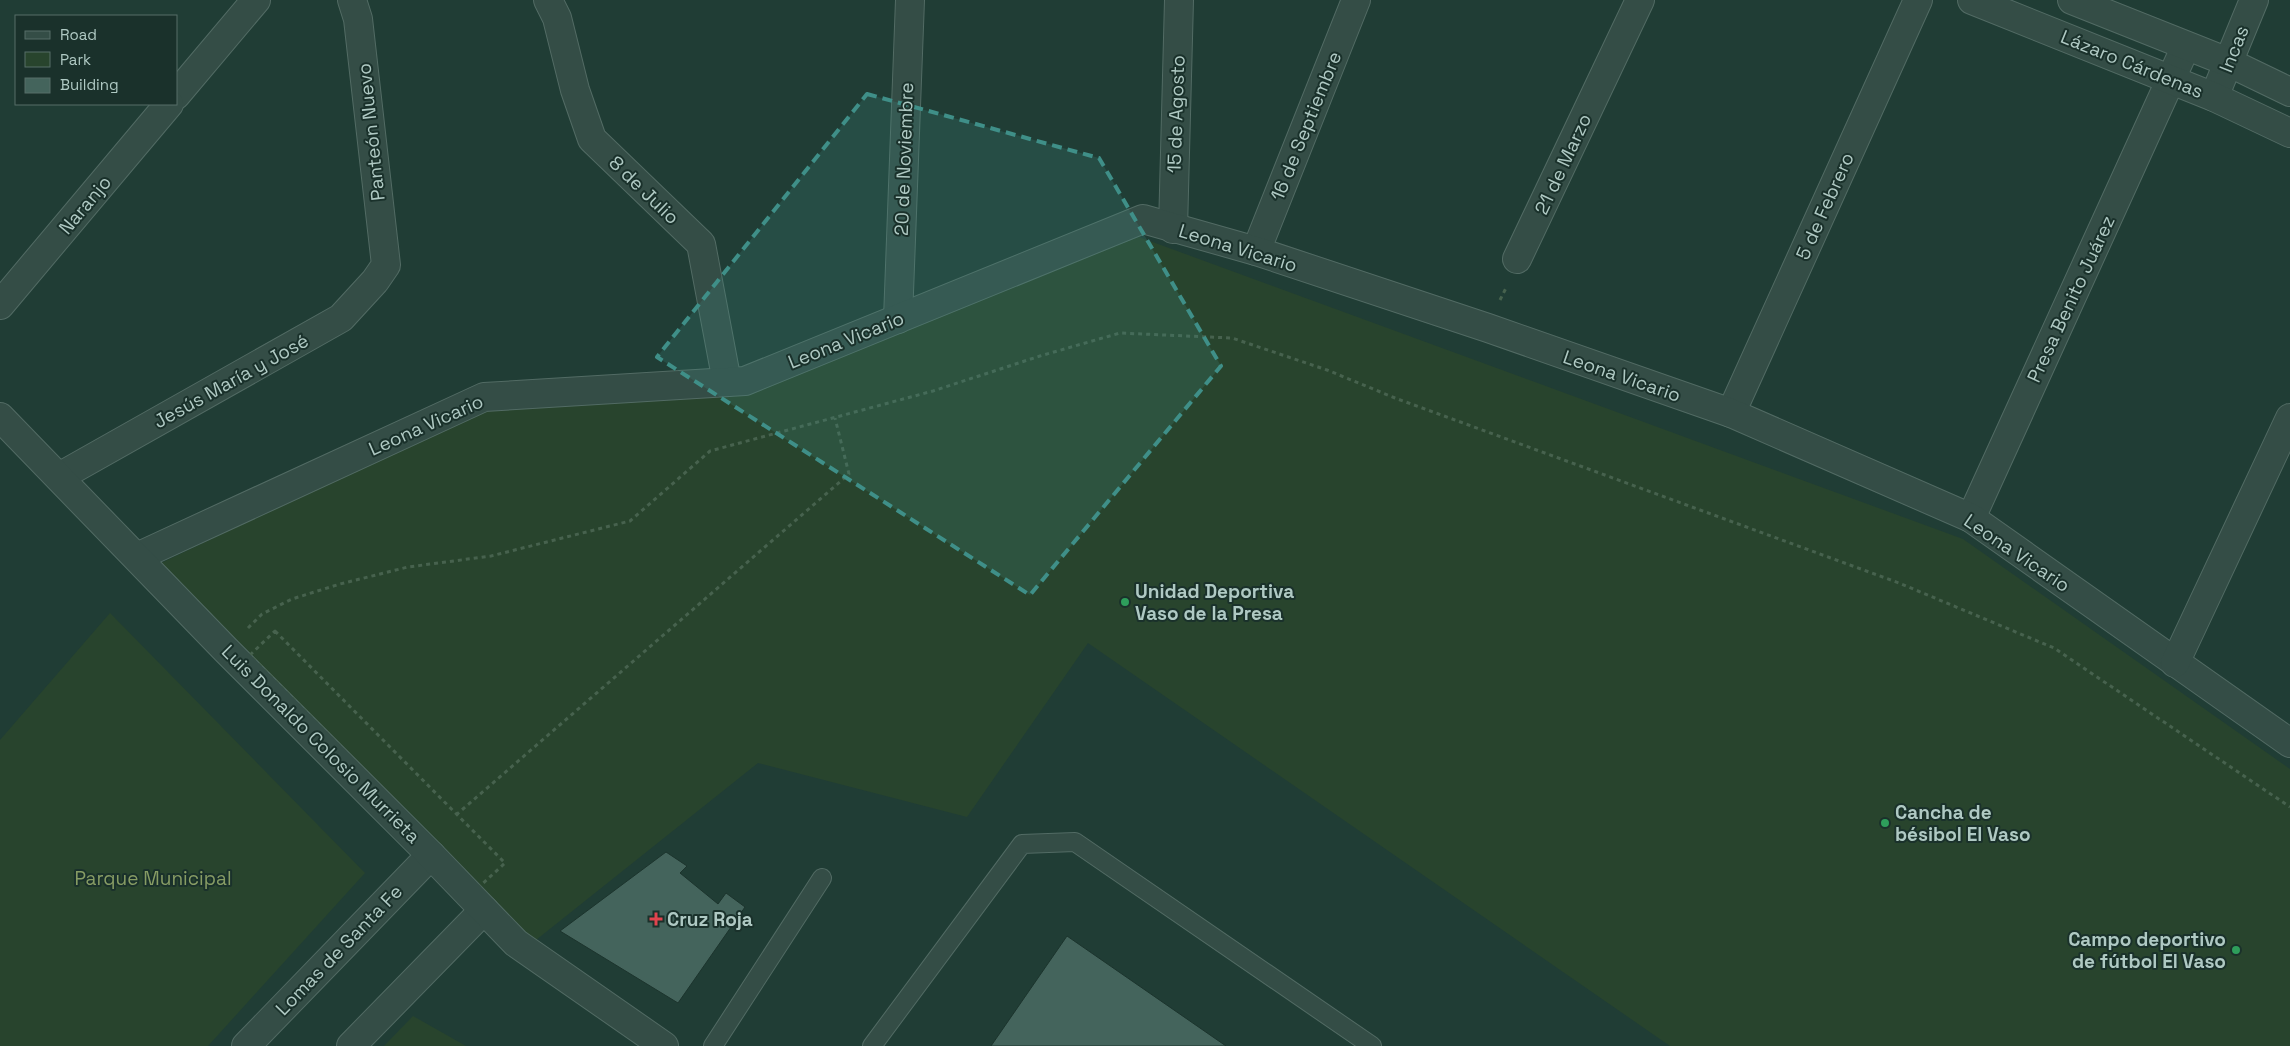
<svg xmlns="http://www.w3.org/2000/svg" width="2290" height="1046" font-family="'Space Grotesk',sans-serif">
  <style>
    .green { fill: #28442d }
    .building { fill: #44645c; stroke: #1c342d }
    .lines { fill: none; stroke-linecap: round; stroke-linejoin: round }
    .service-casing { stroke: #526b64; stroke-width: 20 }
    .minor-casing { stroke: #526b64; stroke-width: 30 }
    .tertiary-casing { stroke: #526b64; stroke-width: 30 }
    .path { stroke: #47624e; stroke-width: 3; stroke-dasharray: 4 4; stroke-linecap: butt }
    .service { stroke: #344d46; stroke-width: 18 }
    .minor { stroke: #344d46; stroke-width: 28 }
    .tertiary { stroke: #344d46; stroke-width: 28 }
    .marked { fill: #3f8f88; fill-opacity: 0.2; stroke: #3f8f88; stroke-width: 4; stroke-dasharray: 10 6; stroke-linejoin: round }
    .leisure-dot { fill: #2e9e5b; stroke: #1a312b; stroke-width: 2 }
    .health-dot { fill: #e0444e; stroke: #1a312b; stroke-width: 2 }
    .labels { text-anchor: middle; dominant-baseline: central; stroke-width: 4; stroke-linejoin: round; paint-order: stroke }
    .street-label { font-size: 19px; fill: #afc9c3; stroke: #1a312b }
    .poi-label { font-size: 19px; font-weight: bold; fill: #afc9c3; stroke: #1a312b; text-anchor: start }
    .park-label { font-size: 19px; fill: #879c64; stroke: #1a312b }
  </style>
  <rect width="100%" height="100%" fill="#203d35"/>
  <g class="green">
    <path d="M1139,237L1963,539L2290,769V1046H1670L1088,643L967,817L758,763L531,944L234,642L161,563L483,410L732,392Z"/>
    <path d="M110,613L365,873L208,1046H0V740Z"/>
    <path d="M413,1016L466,1046H384Z"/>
  </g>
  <g class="building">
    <path d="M666,852L687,866L680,873L718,904L726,893L745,907L678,1003L560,931Z"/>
    <path d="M1067,936L1226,1046H991Z"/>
  </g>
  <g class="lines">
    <defs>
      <g id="service">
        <path d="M713,1046L822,878"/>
        <path d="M872,1046L1022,844L1075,842L1372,1046"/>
      </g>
      <g id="minor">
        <path d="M548,0L557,18L575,90L592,139L701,244L727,382"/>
        <path d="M2214,97L2254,0"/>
        <path d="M1173,229L1179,0"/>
        <path d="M1256,251L1356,0"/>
        <path d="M1517,259L1640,0"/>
        <path d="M898,319L910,0"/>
        <path d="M1731,413L1918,0"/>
        <path d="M59,477L341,318L375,281L386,265L358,19L352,0"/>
        <path d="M1971,518L2186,46"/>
        <path d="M137,557L484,397L745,381L1143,219L1256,251L1488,328L1731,413L1971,518L2290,743"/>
        <path d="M2175,663L2290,418"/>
        <path d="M246,1046L431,855"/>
        <path d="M351,1046L484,910"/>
      </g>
      <g id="tertiary">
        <path d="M1972,0L2214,97L2290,133"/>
        <path d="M2072,0L2228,62L2290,92"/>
        <path d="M176,95L256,0"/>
        <path d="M0,305L169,104"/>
        <path d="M0,417L226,650L431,855L516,943L664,1046"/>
      </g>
    </defs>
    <use href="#service" class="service-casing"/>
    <use href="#minor" class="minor-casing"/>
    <use href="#tertiary" class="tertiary-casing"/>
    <g class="path">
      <path d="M1500,300L1506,288"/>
      <path d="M248,628L262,614L292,599L340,584L408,567L491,556L630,521L710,451L933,391L1040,356L1120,333L1232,338L1327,370L1395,398L1899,583L2054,648L2290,807"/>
      <path d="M275,631L505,863L479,887L250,655Z"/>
      <path d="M456,815L849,474L835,418"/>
    </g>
    <use href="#service" class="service"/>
    <use href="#minor" class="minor"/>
    <use href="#tertiary" class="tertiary"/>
  </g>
  <path class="marked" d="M867,94L1099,158L1221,366L1030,595L657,357Z"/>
  <g class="leisure-dot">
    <circle cx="1125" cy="602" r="5"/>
    <circle cx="1885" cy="823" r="5"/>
    <circle cx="2236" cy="950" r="5"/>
  </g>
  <path class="health-dot" d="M653.5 911.5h5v5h5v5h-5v5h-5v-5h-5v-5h5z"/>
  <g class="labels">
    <g class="street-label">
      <text transform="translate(2234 49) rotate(-68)">Incas</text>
      <text transform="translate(2132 64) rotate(22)">Lázaro Cárdenas</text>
      <text transform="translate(1176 114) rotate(-88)">15 de Agosto</text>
      <text transform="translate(1306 126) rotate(-68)">16 de Septiembre</text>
      <text transform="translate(371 132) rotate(-96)">Panteón Nuevo</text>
      <text transform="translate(904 159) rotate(-88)">20 de Noviembre</text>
      <text transform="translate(1563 164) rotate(-65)">21 de Marzo</text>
      <text transform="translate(644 190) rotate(44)">8 de Julio</text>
      <text transform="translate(85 205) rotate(-50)">Naranjo</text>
      <text transform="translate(1825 206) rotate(-66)">5 de Febrero</text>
      <text transform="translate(1238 248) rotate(17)">Leona Vicario</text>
      <text transform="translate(2071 299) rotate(-65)">Presa Benito Juárez</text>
      <text transform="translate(846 340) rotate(-22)">Leona Vicario</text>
      <text transform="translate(1622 376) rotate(19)">Leona Vicario</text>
      <text transform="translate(231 381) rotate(-29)">Jesús María y José</text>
      <text transform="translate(426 425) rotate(-24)">Leona Vicario</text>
      <text transform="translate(2017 553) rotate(34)">Leona Vicario</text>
      <text transform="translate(321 744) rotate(45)">Luis Donaldo Colosio Murrieta</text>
      <text transform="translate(339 950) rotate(-46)">Lomas de Santa Fe</text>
    </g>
    <g class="poi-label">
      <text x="1135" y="591">Unidad Deportiva<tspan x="1135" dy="22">Vaso de la Presa</tspan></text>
      <text x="1895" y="812">Cancha de<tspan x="1895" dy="22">bésibol El Vaso</tspan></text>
      <text x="667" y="919">Cruz Roja</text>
      <text x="2226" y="939" text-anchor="end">Campo deportivo<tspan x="2226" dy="22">de fútbol El Vaso</tspan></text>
    </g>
    <g class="park-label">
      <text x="153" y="878">Parque Municipal</text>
    </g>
  </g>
  <rect x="15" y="15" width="162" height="90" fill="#1a312b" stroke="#566e68"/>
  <rect x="25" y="31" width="25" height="8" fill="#344d46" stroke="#566e68"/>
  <text x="60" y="40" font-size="15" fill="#afc9c3">Road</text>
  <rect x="25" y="52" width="25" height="15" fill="#28442d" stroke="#566e68"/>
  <text x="60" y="65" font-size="15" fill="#afc9c3">Park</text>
  <rect x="25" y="78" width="25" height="15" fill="#44645c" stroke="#566e68"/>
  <text x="60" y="90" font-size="15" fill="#afc9c3">Building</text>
</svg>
